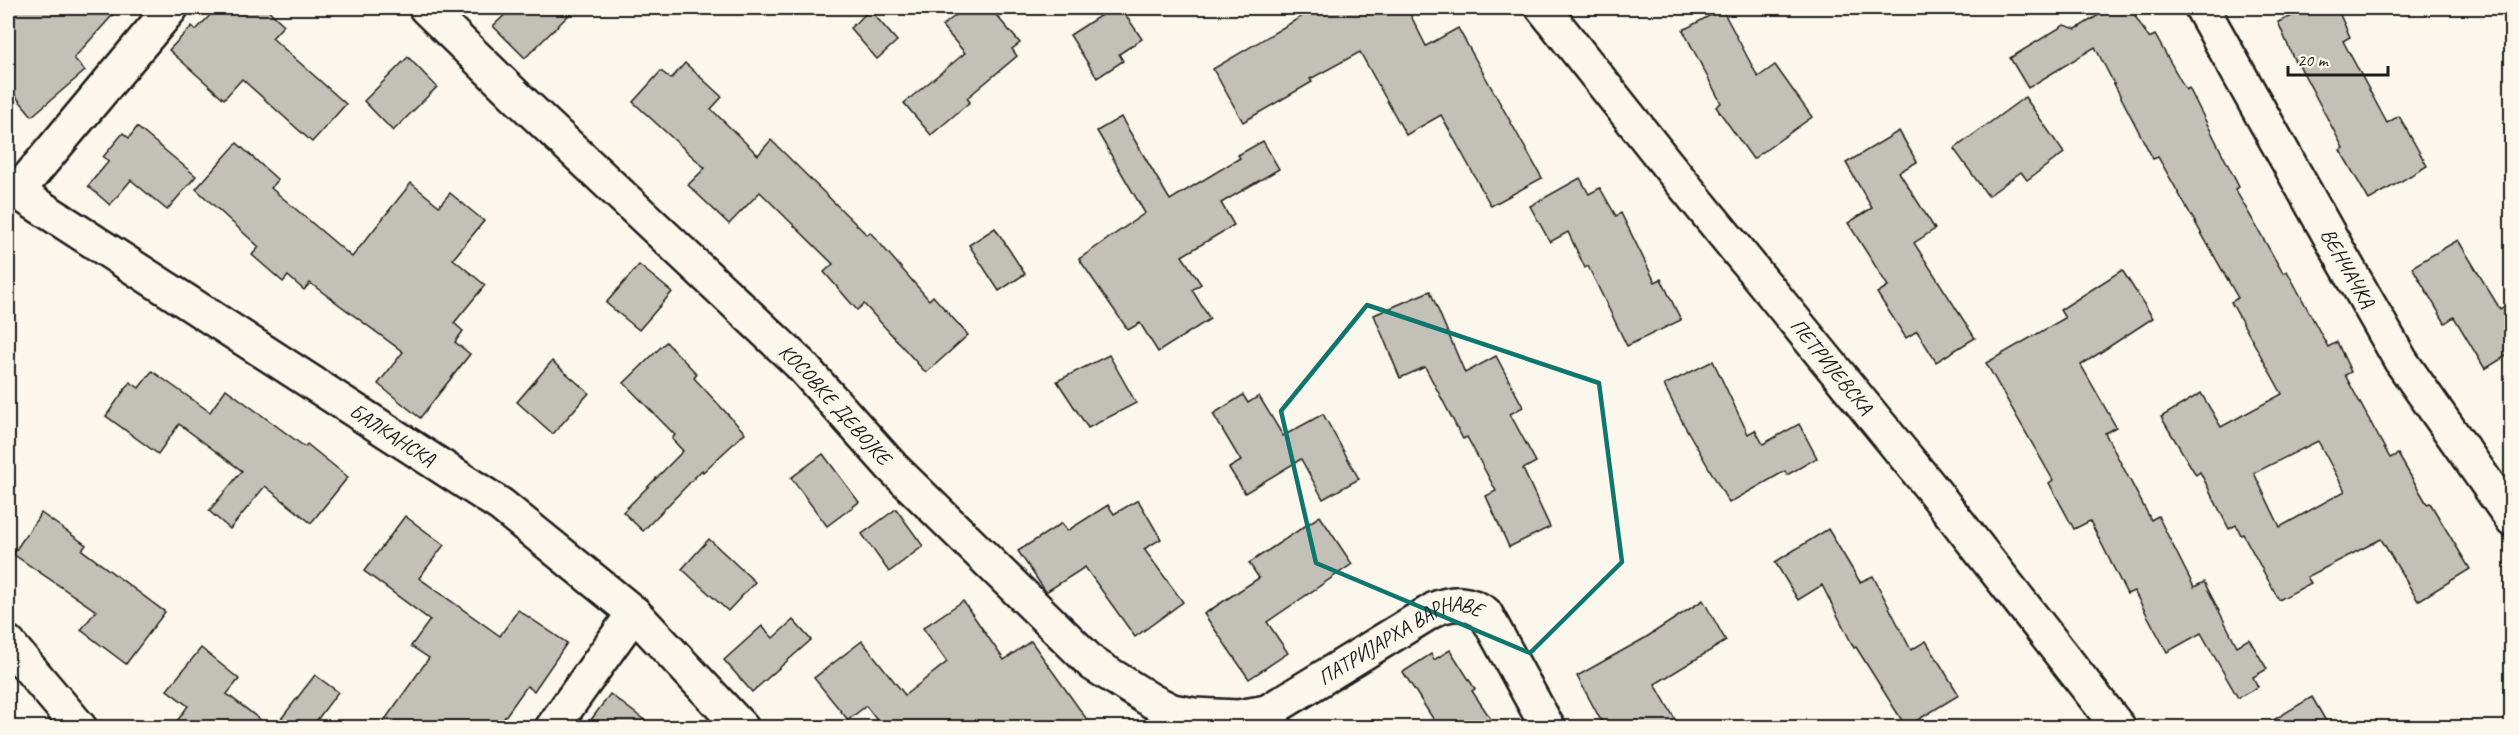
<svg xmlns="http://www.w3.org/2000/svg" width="2519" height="735" font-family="Caveat,sans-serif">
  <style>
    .building { fill: #c3c0b8; stroke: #1c1c1c; stroke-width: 1.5; fill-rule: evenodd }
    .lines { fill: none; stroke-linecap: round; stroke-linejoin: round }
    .minor-casing { stroke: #1c1c1c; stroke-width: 38 }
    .major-casing { stroke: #1c1c1c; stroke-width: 38 }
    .minor { stroke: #fbf7ec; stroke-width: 33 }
    .major { stroke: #fbf7ec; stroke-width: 33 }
    .marked { fill: none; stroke: #0f766e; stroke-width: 4.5; stroke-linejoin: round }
    .labels { text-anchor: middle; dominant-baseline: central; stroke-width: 4.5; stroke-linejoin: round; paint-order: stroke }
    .street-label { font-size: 21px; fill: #1c1c1c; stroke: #fbf7ec }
  </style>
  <rect width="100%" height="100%" fill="#fbf7ec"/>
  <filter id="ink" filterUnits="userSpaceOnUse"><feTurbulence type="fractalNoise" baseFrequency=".0167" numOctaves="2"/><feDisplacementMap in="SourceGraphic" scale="12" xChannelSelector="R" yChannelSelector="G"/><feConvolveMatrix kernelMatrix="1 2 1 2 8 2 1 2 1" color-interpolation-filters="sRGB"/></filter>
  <g filter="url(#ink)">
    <g class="building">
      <path d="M8,8H119L74,58L85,71L32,116L8,87Z"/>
      <path d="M217,8H266L284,25L272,38L346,104L312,142L242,79L224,99L169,50L192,26L196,30Z"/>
      <path d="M512,8H576L525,58L493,26Z"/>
      <path d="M965,8H990L1020,43L1012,49L1017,56L967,98L970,102L931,135L904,103L965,53L942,26Z"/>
      <path d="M1112,8H1121L1142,39L1119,54L1123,61L1097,78L1070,35Z"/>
      <path d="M1296,8H1407L1426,46L1458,28L1542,178L1491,206L1441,115L1406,135L1360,52L1310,79L1312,82L1243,122L1213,69L1301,17Z"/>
      <path d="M2110,8H2130L2149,38L2155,35L2186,90L2189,88L2239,187L2235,189L2283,273L2287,271L2328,347L2337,342L2351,372L2345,375L2390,458L2398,454L2427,504L2430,503L2470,569L2418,601L2381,539L2307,577L2311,583L2279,600L2243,534L2241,535L2236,525L2229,529L2200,472L2196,475L2161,417L2201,393L2221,427L2282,394L2231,302L2238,298L2158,157L2153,159L2095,47L2028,88L2010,58L2064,25L2076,29ZM2318,441L2345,491L2280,527L2254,473Z"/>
      <path d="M2311,8H2337L2350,37L2343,41L2387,123L2399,116L2427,166L2369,200L2340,150L2343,148L2297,61L2295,62L2278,22Z"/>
      <path d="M1722,9L1758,77L1775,65L1812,117L1753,159L1716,107L1721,103L1683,30Z"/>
      <path d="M870,10L897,41L877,59L850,28Z"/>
      <path d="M408,57L437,87L393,131L364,101Z"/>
      <path d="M685,63L722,97L711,109L758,155L771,140L867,235L870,232L929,300L933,296L968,335L926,373L864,304L857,310L824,272L833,264L760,192L729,224L688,185L705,168L633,102L661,71L671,79Z"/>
      <path d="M2025,97L2064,153L2027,180L2021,172L1988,196L1954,149Z"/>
      <path d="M1121,117L1170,200L1240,158L1238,155L1263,141L1279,169L1221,203L1234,225L1182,256L1201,284L1192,290L1210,319L1158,352L1140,323L1128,330L1079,259L1145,213L1097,131Z"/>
      <path d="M137,127L196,176L167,210L131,180L110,205L88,186L109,161L103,157L123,133L129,138Z"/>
      <path d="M1899,131L1917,162L1899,172L1935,229L1914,243L1975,338L1936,362L1917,331L1906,338L1877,293L1888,286L1848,223L1872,208L1846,163Z"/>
      <path d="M237,143L278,180L271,188L352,257L411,183L439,206L450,193L484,221L453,259L485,285L454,323L463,331L455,342L470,354L420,418L378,384L403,352L310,283L304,290L288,276L283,282L252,255L259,247L196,189Z"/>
      <path d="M1580,178L1589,194L1600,188L1616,216L1621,213L1655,282L1661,279L1681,320L1627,346L1588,266L1585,268L1568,232L1550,242L1530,206Z"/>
      <path d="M995,228L1025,274L999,291L969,245Z"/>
      <path d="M2458,240L2500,309L2511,302V353L2485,369L2454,317L2445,323L2412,267Z"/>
      <path d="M639,265L672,292L639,330L606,303Z"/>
      <path d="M2122,270L2153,318L2081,365L2116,427L2105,433L2151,520L2158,516L2194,587L2204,582L2237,646L2249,639L2267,669L2253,677L2258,687L2238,698L2201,633L2167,652L2134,591L2127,594L2090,521L2074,529L2049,483L2053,480L1986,363L2065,318L2060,310Z"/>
      <path d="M1430,291L1465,373L1496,356L1523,407L1510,414L1536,462L1523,469L1550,527L1509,547L1486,496L1496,491L1467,437L1463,439L1425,367L1400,378L1374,315Z"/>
      <path d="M666,342L697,374L694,378L745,433L703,472L702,470L643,531L623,512L683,451L672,439L675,435L624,383Z"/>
      <path d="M1109,355L1136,403L1088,428L1057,381Z"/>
      <path d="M552,361L589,393L553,434L517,402Z"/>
      <path d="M1713,361L1748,434L1755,430L1763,444L1799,424L1817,458L1787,475L1785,471L1729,503L1683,423L1664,385Z"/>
      <path d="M152,371L210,412L226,389L305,447L307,444L348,477L311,523L265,486L230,529L209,511L242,471L179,424L158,454L106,416L130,382L139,388Z"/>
      <path d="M1243,395L1248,403L1259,396L1283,436L1323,414L1359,479L1323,499L1301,459L1245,493L1229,468L1241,461L1213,414Z"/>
      <path d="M823,454L859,502L827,526L791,478Z"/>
      <path d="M1138,500L1161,539L1144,549L1183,602L1135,637L1085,567L1046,592L1018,551L1062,523L1067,531L1108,505L1114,514Z"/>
      <path d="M896,509L923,546L889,572L862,534Z"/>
      <path d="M41,513L86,545L82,550L165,612L126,664L81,630L96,611L13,554Z"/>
      <path d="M405,516L444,545L419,578L500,636L518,610L567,643L534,691L527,686L497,728H379L429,658L411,646L430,620L364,571Z"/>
      <path d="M1320,516L1352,564L1267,622L1288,653L1249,679L1204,614L1259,578L1249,563Z"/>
      <path d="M1828,529L1860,582L1873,576L1911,650L1926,641L1959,695L1906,727L1856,647L1854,648L1822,585L1798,600L1775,562Z"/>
      <path d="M709,539L755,582L728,611L682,569Z"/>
      <path d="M1703,600L1726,641L1655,684L1680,728H1605L1577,676L1645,638Z"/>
      <path d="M963,601L1004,660L1031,641L1093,728H883L866,706L848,720L814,678L862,641L905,695L947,662L923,628Z"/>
      <path d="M793,620L811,640L752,692L724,660L762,626L773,638Z"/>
      <path d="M201,648L239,679L227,694L271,728H172L188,706L167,690Z"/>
      <path d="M1450,650L1475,689L1472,691L1497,728H1439L1403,672L1431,654L1434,660Z"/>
      <path d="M315,675L338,692L311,728H274Z"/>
      <path d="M610,694L655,728H585Z"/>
      <path d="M2312,697L2330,728H2260Z"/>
    </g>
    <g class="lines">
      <defs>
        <g id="minor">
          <path id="s1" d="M426,8L519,99L800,364L892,467L1093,664L1152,701L1172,711L1194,715L1238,717L1267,712L1275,728"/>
          <path id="s2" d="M2202,8L2332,240L2401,361L2512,519"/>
          <path id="s3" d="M8,186L501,505L634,613L742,728"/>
          <path d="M17,192L171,8"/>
          <path d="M8,643L80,728"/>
          <path id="s4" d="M1267,712L1435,609C1454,601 1468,602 1485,613L1548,728"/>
          <path d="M552,728L634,613"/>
        </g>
        <g id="major">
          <path id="s5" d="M1543,8L1666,163L1932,489L2119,728"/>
        </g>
      </defs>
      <use href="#minor" class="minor-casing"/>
      <use href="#major" class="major-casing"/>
      <use href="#minor" class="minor"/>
      <use href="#major" class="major"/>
    </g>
  </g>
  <path class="marked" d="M1367,305L1599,383L1622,562L1530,653L1316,563L1281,411Z"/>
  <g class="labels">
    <g class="street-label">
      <text stroke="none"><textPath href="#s2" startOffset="298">ВЕНЧАЧКА</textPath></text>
      <text stroke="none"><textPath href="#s5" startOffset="460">ПЕТРИЈЕВСКА</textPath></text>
      <text stroke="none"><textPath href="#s1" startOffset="570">КОСОВКЕ ДЕВОЈКЕ</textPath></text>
      <text stroke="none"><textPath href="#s3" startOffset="458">БАЛКАНСКА</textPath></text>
      <text stroke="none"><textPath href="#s4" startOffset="154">ПАТРИЈАРХА ВАРНАВЕ</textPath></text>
    </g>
  </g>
  <rect width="2519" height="735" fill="none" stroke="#fbf7ec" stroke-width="30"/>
  <rect x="15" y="15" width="2489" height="705" fill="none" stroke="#1c1c1c" stroke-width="2" filter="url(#ink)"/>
  <path d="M2288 66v9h100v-9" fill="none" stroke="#1c1c1c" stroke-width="3"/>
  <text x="2297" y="66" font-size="18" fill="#1c1c1c" stroke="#fbf7ec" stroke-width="4.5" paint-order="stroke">20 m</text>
</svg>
